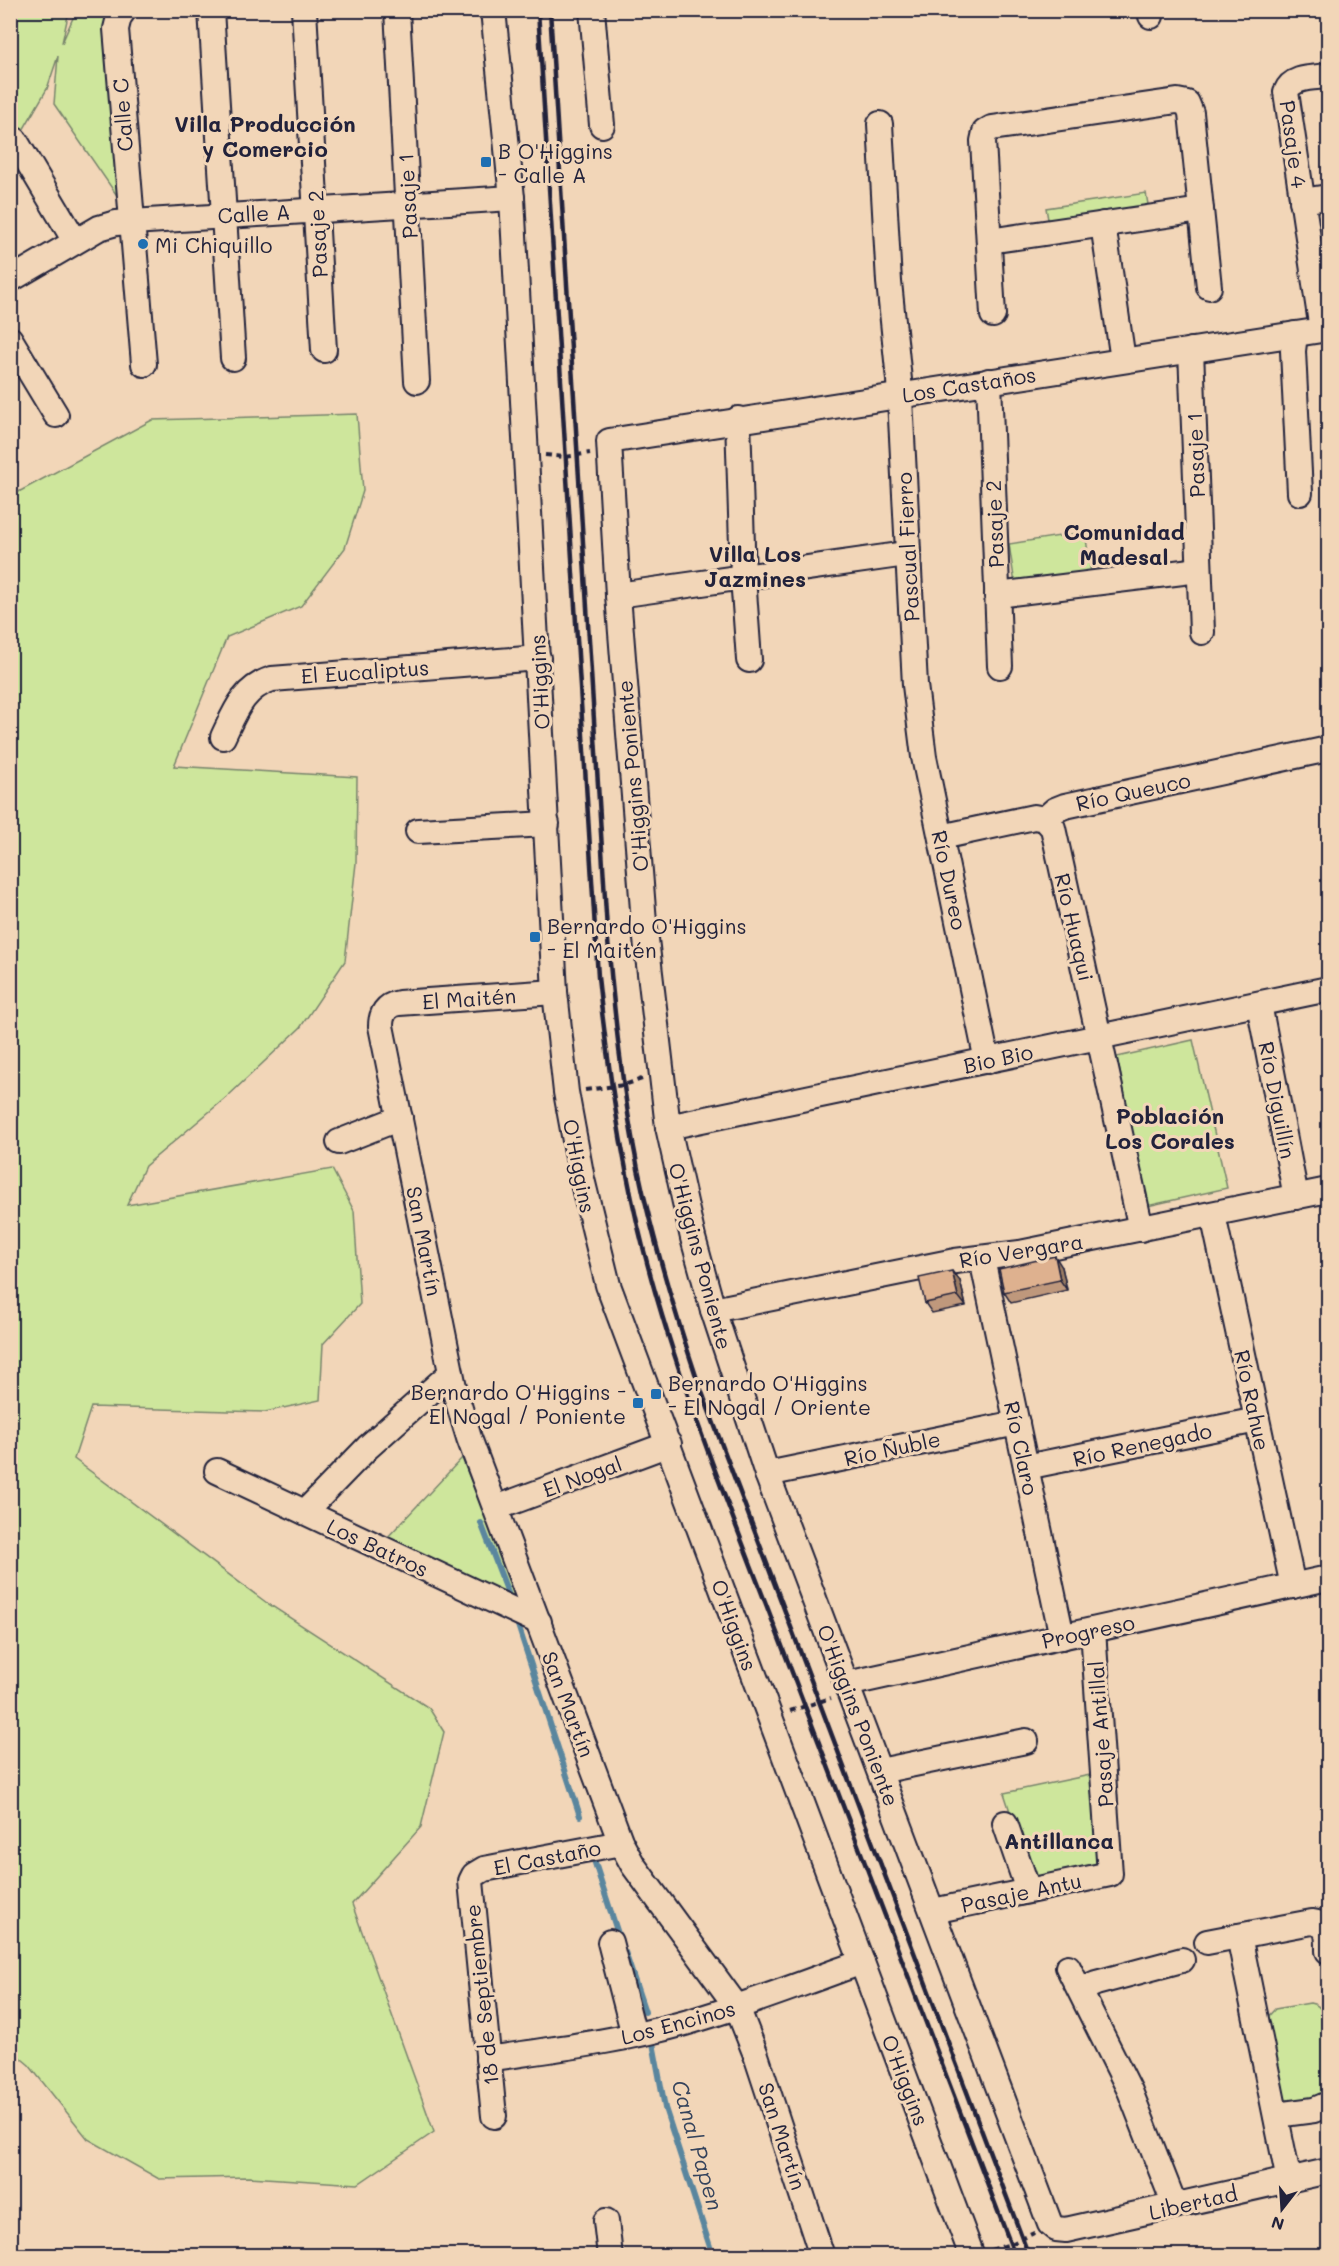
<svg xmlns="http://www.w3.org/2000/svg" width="1339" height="2266" font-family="Mali,sans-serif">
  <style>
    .green { fill: #cee69c; stroke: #78846c; stroke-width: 1.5 }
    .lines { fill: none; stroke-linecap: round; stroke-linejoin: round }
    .stream { stroke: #5a869e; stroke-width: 6 }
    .minor-casing { stroke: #22223b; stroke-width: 28 }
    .path { stroke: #22223b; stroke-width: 4; stroke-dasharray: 6 4.5; stroke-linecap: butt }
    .minor { stroke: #f2d6b8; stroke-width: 24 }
    .rail { stroke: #22223b; stroke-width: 4.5 }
    .wall { fill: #bf987b; stroke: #22223b; stroke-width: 1.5 }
    .shaded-wall { fill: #9b7c64; stroke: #22223b; stroke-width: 1.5 }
    .building { fill: #deb18f; stroke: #22223b; stroke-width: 1.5 }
    .poi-dot { fill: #1f6fb2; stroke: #f2d6b8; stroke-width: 2 }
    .labels { text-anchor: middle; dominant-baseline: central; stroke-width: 6; stroke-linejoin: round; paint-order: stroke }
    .street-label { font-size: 21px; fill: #22223b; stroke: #f2d6b8 }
    .poi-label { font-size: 21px; fill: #22223b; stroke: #f2d6b8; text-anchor: start }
    .neighbourhood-label { font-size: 22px; font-weight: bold; fill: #22223b; stroke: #f2d6b8 }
    .water-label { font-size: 22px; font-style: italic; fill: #35435c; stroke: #f2d6b8 }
  </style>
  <rect width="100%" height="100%" fill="#f2d6b8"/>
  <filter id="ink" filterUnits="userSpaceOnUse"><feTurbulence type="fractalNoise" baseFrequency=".0167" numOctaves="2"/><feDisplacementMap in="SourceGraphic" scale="12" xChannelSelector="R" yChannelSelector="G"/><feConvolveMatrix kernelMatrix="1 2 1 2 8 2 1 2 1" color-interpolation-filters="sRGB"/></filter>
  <g filter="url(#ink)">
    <g class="green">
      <path d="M11,11H69L62,43L76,11H111L120,200L54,104L58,56L47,89L11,151Z"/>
      <path d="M1146,193L1149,210L1049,225L1046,208Z"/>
      <path d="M357,414L363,491L345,548L301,606L227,637L174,766L357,777L356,863L345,961L300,1028L228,1096L145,1166L127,1205L332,1169L354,1211L360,1304L323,1344L320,1400L265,1412L91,1407L74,1459L267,1603L429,1708L444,1732L421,1827L352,1904L434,2132L358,2184L249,2177L159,2179L88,2139L29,2065L11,2050V496L152,420Z"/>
      <path d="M1085,532L1091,573L1015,584L1009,544Z"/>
      <path d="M1193,1040L1227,1188L1147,1206L1117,1057Z"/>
      <path d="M462,1458L519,1602L385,1540Z"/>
      <path d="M1095,1774L1105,1862L1044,1884L1031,1876L1004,1793Z"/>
      <path d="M1310,2003C1317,2004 1321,2007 1323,2014L1328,2083L1326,2091L1318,2100L1284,2103L1264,2021L1275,2009Z"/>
    </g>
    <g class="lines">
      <g class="stream">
        <path d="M481,1523L508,1593"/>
        <path d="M516,1619L580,1816"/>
        <path d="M594,1860L620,1940"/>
        <path d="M625,1952L645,2012"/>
        <path d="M653,2043L665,2108L713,2256"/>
      </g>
      <defs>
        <g id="minor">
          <path d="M124,10L119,17L116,29L144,364"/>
          <path d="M211,10L233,358"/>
          <path d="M304,10L324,350"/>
          <path d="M397,10L417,381"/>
          <path d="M493,10L512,198L555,992L566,1092L582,1179L608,1285L972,2256"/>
          <path d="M592,10L602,125"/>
          <path d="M1151,10V16"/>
          <path d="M880,124L889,282L899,380L915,685L924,757L987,1061"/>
          <path d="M15,140L75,241"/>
          <path d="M1302,201L1328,197"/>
          <path d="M1103,224L1123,360"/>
          <path d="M989,241L1201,210"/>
          <path d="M10,280L99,228L116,223L512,198"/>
          <path d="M993,315L983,141L985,132L992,128L1177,101L1187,103L1191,113L1209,287"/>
          <path d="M1328,329L609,441L618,595L644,922L668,1127L693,1238L713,1310L767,1474L1050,2224L1056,2229L1066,2230L1328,2171"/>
          <path d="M1322,330L1286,92C1292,76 1314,78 1328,76"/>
          <path d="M1295,334L1293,351L1300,493"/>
          <path d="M10,339L56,415"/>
          <path d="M1191,350L1202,632"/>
          <path d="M989,381L1000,666"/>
          <path d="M738,419L743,577L749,660"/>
          <path d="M618,595L906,554"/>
          <path d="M997,595L1199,570"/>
          <path d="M223,737C235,712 243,688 272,679L538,658"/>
          <path d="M1045,819L1053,828L1141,1229"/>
          <path d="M1045,819L1055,810L1065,806L1328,749"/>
          <path d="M418,831L547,824"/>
          <path d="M941,837L1034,817L1045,819"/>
          <path d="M555,992L399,1003C386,1005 381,1014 381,1026L455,1392L469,1438L621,1843L633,1865L737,2007L756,2055L822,2256"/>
          <path d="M1259,1004L1296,1197"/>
          <path d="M668,1127L1328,989"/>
          <path d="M339,1142L400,1118"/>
          <path d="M1213,1215L1293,1586"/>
          <path d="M982,1259L1062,1637"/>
          <path d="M713,1310L955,1261L1020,1253L1328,1190"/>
          <path d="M1026,1467L1257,1420"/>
          <path d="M217,1471L539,1622"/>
          <path d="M767,1474L1017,1423"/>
          <path d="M496,1508L669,1444"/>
          <path d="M305,1512L368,1447L451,1373"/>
          <path d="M847,1684L1328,1578"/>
          <path d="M880,1771L1026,1741"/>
          <path d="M1005,1823L1028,1890"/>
          <path d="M933,1911L1110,1874L1093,1630"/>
          <path d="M1239,1936L1289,2181"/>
          <path d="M610,1942L634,2035"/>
          <path d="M1207,1942L1312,1922C1329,1924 1328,1937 1328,1951"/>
          <path d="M1068,1967L1130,2091L1175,2206"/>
          <path d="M1080,1990L1096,1983L1182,1960"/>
          <path d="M488,2059C554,2049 621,2041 685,2023C745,2006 803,1983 862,1962"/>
          <path d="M1276,2115L1314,2110L1328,2104"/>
          <path d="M494,2116L471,1881L474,1875L484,1869L621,1843"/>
          <path d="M606,2221L610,2256"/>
        </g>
      </defs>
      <use href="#minor" class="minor-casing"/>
      <g class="path">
        <path d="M545,455L565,457L590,453"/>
        <path d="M585,1090L624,1085L642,1079"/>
        <path d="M790,1711L831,1698"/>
        <path d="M991,2250L1011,2244L1034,2233"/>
      </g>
      <use href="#minor" class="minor"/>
      <g class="rail">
        <path d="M538,10L598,977C608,1069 621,1161 644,1251C679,1388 735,1521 785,1654C860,1855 939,2055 1015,2256"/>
        <path d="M550,10L607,930C614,1010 622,1090 638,1169C653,1241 674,1310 697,1379L1029,2256"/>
      </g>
    </g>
    <g class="wall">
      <path d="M1062,1267L1067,1290L1011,1303L1004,1292Z"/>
      <path d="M960,1281L966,1306L932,1313L925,1303Z"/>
    </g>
    <g class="shaded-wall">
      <path d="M1055,1256L1062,1267L1067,1290L1060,1280Z"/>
      <path d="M952,1271L960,1281L966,1306L958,1296Z"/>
    </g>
    <g class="building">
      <path d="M1055,1256L1060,1280L1004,1292L999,1269Z"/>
      <path d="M952,1271L958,1296L925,1303L919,1278Z"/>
    </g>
  </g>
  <g class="poi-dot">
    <rect x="480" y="156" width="12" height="12" rx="3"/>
    <circle cx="143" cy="244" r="6"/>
    <rect x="529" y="931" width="12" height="12" rx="3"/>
    <rect x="650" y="1388" width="12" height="12" rx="3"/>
    <rect x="632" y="1397" width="12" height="12" rx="3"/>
  </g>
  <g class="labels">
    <g class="street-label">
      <text transform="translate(122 115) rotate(-94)">Calle C</text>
      <text transform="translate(1294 144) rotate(82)">Pasaje 4</text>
      <text transform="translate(407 196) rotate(-93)">Pasaje 1</text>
      <text transform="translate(254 213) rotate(-3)">Calle A</text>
      <text transform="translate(317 234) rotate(-93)">Pasaje 2</text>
      <text transform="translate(969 384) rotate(-9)">Los Castaños</text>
      <text transform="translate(1195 455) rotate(-92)">Pasaje 1</text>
      <text transform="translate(994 524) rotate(-92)">Pasaje 2</text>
      <text transform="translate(907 547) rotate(-93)">Pascual Fierro</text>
      <text transform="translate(365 671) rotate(-4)">El Eucaliptus</text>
      <text transform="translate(539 682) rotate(-93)">O'Higgins</text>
      <text transform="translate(632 776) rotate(-95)">O'Higgins Poniente</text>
      <text transform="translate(1133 791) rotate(-12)">Río Queuco</text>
      <text transform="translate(950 880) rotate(78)">Río Dureo</text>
      <text transform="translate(1075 927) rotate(77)">Río Huaqui</text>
      <text transform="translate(469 998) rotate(-4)">El Maitén</text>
      <text transform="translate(998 1058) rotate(-12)">Bio Bio</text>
      <text transform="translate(1278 1100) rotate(79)">Río Diguillín</text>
      <text transform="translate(580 1166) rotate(79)">O'Higgins</text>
      <text transform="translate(425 1241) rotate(79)">San Martín</text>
      <text transform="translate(1021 1250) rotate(-9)">Río Vergara</text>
      <text transform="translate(701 1256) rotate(75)">O'Higgins Poniente</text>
      <text transform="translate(1253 1400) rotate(78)">Río Rahue</text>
      <text transform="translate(1142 1444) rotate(-12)">Río Renegado</text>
      <text transform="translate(892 1448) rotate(-12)">Río Ñuble</text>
      <text transform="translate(1022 1448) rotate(78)">Río Claro</text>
      <text transform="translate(582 1476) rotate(-20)">El Nogal</text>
      <text transform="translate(378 1547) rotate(25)">Los Batros</text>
      <text transform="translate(735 1625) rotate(70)">O'Higgins</text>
      <text transform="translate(1088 1631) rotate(-12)">Progreso</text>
      <text transform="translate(569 1704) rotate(69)">San Martín</text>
      <text transform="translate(859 1715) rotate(69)">O'Higgins Poniente</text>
      <text transform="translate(1100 1734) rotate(-94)">Pasaje Antillal</text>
      <text transform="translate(547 1857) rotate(-11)">El Castaño</text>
      <text transform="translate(1021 1892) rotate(-12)">Pasaje Antu</text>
      <text transform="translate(481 1995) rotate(-96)">18 de Septiembre</text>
      <text transform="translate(678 2022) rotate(-15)">Los Encinos</text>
      <text transform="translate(906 2080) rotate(69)">O'Higgins</text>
      <text transform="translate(783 2136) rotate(72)">San Martín</text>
      <text transform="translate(1193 2202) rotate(-13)">Libertad</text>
    </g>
    <g class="poi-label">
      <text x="498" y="150">B O'Higgins<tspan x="498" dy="24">- Calle A</tspan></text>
      <text x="155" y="244">Mi Chiquillo</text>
      <text x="547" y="925">Bernardo O'Higgins<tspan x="547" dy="24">- El Maitén</tspan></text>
      <text x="668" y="1382">Bernardo O'Higgins<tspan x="668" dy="24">- El Nogal / Oriente</tspan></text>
      <text x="626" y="1391" text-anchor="end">Bernardo O'Higgins -<tspan x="626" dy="24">El Nogal / Poniente</tspan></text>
    </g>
    <g class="neighbourhood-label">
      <text x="265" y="123">Villa Producción<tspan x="265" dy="25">y Comercio</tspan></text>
      <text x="1124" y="531">Comunidad<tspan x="1124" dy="25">Madesal</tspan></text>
      <text x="755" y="553">Villa Los<tspan x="755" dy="25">Jazmines</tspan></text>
      <text x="1170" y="1115">Población<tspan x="1170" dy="25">Los Corales</tspan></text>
      <text x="1059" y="1840">Antillanca</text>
    </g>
    <g class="water-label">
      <text transform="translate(698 2145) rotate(74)">Canal Papen</text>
    </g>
  </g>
  <rect width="1339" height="2266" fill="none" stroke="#f2d6b8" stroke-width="36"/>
  <rect x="18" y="18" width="1303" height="2230" fill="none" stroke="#22223b" stroke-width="2" filter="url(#ink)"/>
  <g transform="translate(1282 2209) rotate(197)" stroke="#f2d6b8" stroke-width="4.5" paint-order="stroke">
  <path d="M0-4.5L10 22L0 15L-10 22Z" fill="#22223b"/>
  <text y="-9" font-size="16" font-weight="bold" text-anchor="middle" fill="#22223b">N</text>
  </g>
</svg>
